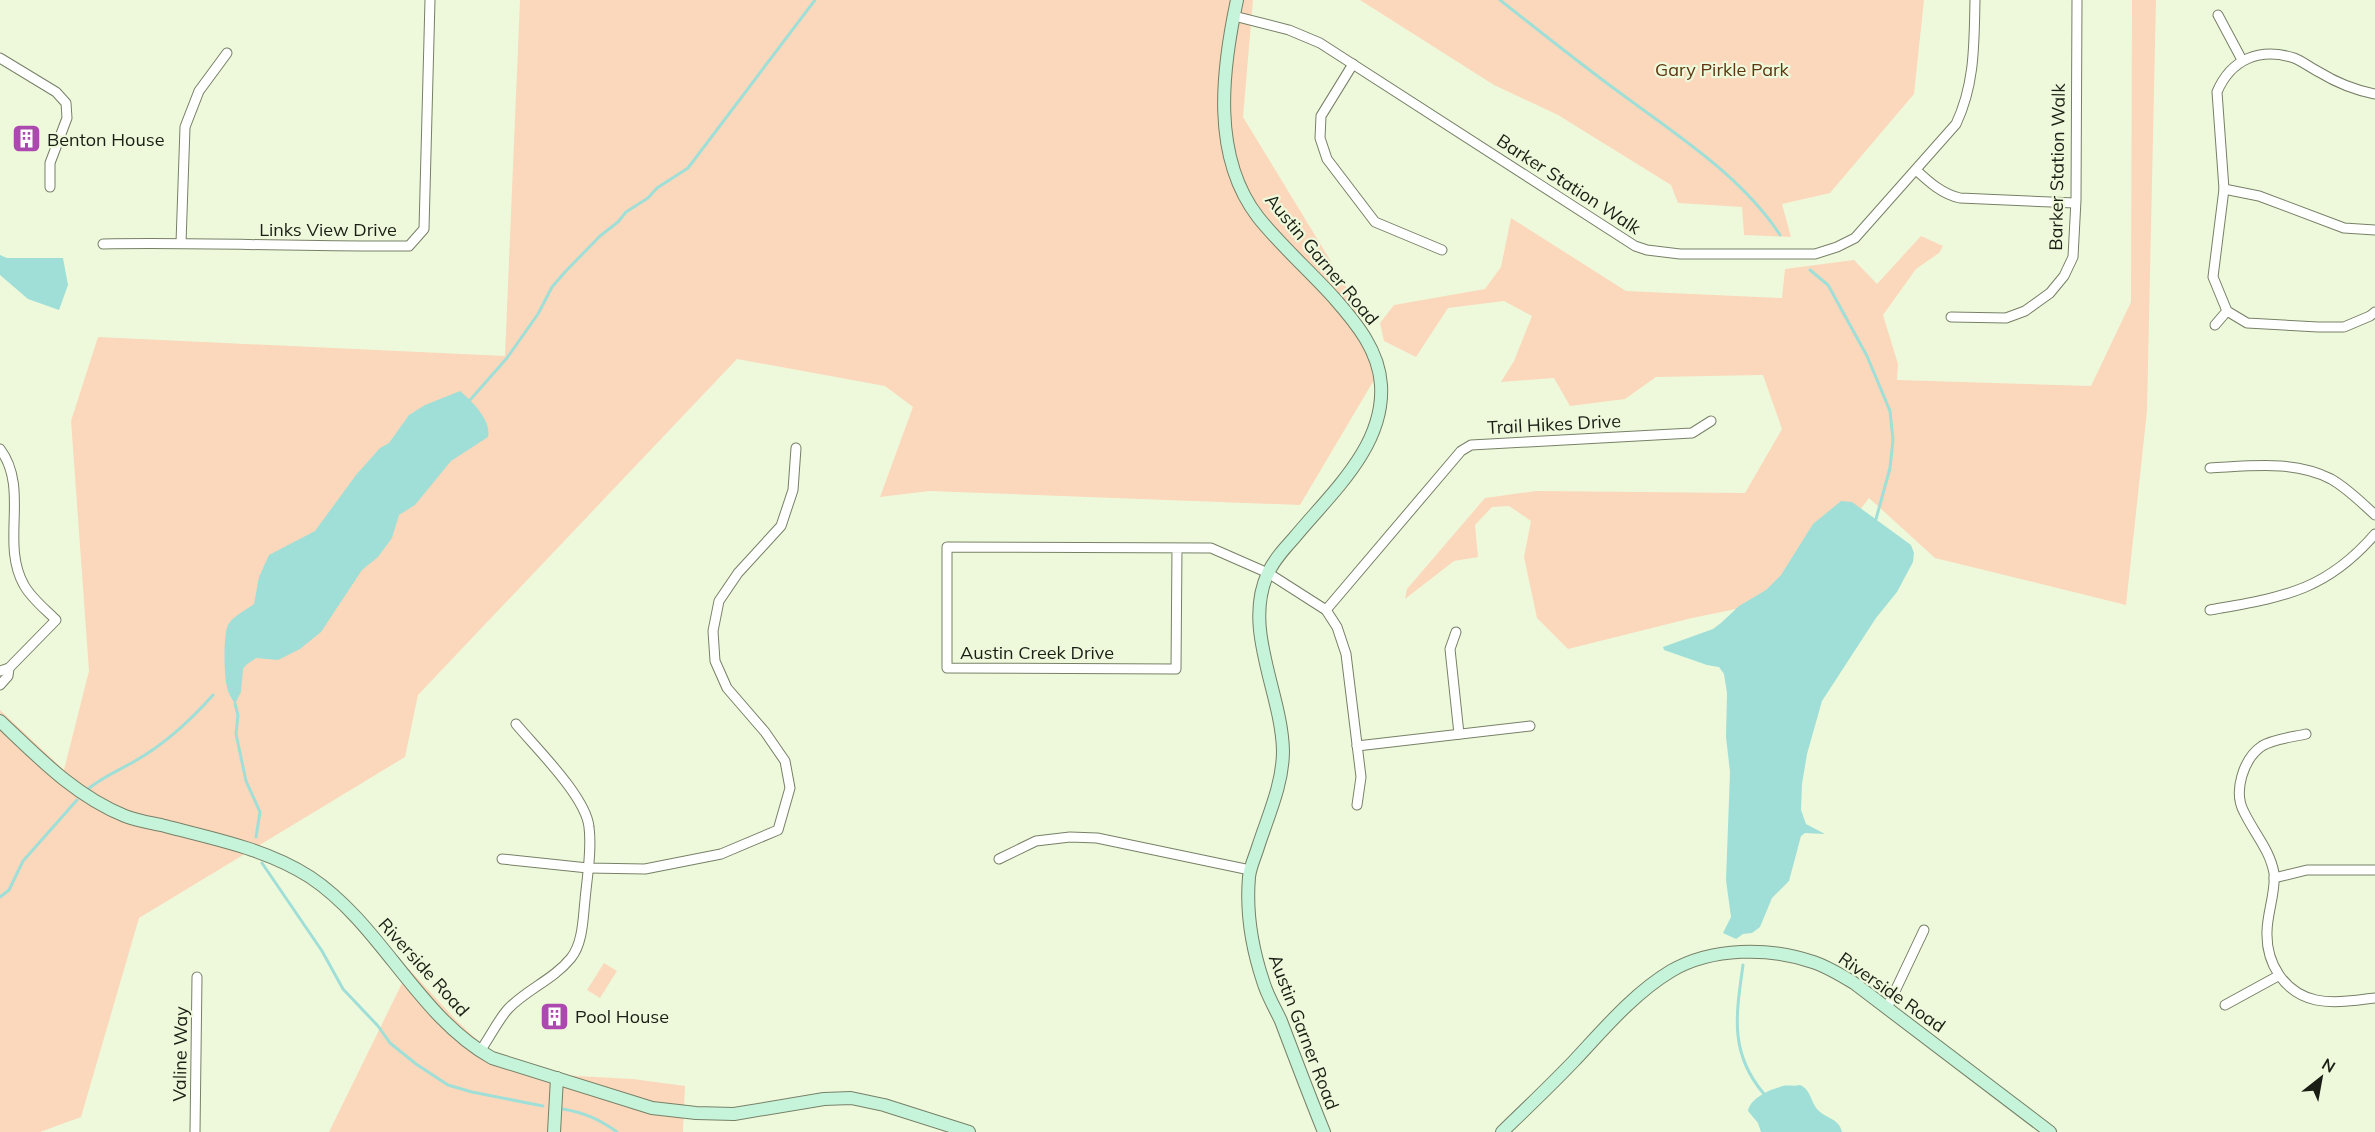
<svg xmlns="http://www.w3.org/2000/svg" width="2375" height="1132" font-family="Mulish,sans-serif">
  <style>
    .green { fill: #fbd8bb }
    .water { fill: #9fdfd7 }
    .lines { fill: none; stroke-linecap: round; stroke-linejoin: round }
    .stream { stroke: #9fdfd7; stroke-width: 3 }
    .street-casing { stroke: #778066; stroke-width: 11 }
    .secondary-casing { stroke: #778066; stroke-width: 14 }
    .street { stroke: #fff; stroke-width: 9 }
    .secondary { stroke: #c5f4db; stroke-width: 12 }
    .labels { text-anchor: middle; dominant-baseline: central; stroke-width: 4.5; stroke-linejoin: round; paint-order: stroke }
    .park-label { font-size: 18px; fill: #5d350f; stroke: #eef9dc }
    .poi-label { font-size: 18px; fill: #1a1e14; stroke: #eef9dc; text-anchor: start }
    .street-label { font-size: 18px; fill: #1a1e14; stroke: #eef9dc }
  </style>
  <rect width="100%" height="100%" fill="#eef9dc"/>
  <g class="green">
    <path d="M520,0H1253L1243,117L1352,296L1374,380L1300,505L929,491L880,497L913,407L885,386L737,359L418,695L405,757L139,918L81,1117L40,1132H0V710L64,770L89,671L71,421L98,337L505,356Z"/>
    <path d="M1360,0H1924L1914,94L1830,193L1782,204L1791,237L1744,235L1742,207L1678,203L1671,185L1558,115L1494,85Z"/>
    <path d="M2132,0H2156L2147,411L2126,605L1935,558L1869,498L1794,597L1692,618L1568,649L1537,618L1524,557L1531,521L1509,506L1492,507L1475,525L1478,557L1454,561L1405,599L1407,589L1485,498L1536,491L1745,493L1782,429L1763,375L1656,377L1625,399L1570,406L1554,378L1501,382L1514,361L1532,316L1504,301L1448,308L1416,357L1384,341L1380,323L1394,305L1485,289L1501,267L1511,218L1626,291L1782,298L1785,269L1854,260L1877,284L1921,236L1943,246L1939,253L1916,269L1883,315L1898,364L1897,380L2091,386L2131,302Z"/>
    <path d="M604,963L617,971L600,998L587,990Z"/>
    <path d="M409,969L456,1020L495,1057L559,1075L633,1079L685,1086L683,1132H329Z"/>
  </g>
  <g class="water">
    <path d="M0,255L7,258H63L68,285L59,310L28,299L0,275Z"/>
    <path d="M460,391C472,401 492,421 488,437L451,461L415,505L399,515L392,538L378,557L362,570L321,632L300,649L278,660L256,658L246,665L243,669L241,692L235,704C232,699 228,693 227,687C224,676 223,635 228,625C233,616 246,610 254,604L259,577L269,555L315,531L356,475L380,448L389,443L409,415L425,405Z"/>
    <path d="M1841,501L1852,502L1911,545L1914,553L1913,562L1897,592L1876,618L1822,701L1807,754L1802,784L1801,810L1806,824L1825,834L1805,833L1801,836L1789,881L1772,898L1760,927L1752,933L1743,934L1736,939L1723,933L1731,917L1726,880L1730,772L1726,737L1727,693L1724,674L1719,667L1707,665L1664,650L1663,647L1713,629L1721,623L1739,606L1766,590L1781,575L1813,524Z"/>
    <path d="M1800,1085C1811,1090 1810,1100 1817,1109C1826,1119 1839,1118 1842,1132H1761L1758,1123L1748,1111C1750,1099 1768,1090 1780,1087C1786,1084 1793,1087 1800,1085Z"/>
  </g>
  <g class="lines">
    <g class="stream">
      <path d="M1500,0C1542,33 1584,67 1627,98C1681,138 1743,178 1780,235"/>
      <path d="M1810,270L1828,285L1867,356L1890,411L1893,440L1890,468L1876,519"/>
      <path d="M470,400L507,358L538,314L552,287L565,272L600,236L618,222L626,212L648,198L657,188L688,168L815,0"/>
      <path d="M235,704L238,715L236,734L246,781L260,812L256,837"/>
      <path d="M87,790C102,777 118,771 135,761C165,744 190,721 213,695"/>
      <path d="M262,863L322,951L343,989L378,1026L390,1043L416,1064L448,1085L472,1092L543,1106"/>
      <path d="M0,897L9,890L23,861L77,800"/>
      <path d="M1743,965C1736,1015 1729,1053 1764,1094"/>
      <path d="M563,1109C585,1113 599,1119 617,1132"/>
    </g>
    <defs>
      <g id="street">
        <path d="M2218,15L2242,60"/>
        <path d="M1234,16L1289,30L1320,43L1635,246L1647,250L1680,254H1815L1837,247L1855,238L1956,124C1975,84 1974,44 1975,0"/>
        <path d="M0,58L56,92L66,103L67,118L50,163V187"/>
        <path d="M1353,64L1321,116L1320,138L1327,159L1375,222L1442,250"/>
        <path d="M2375,94C2354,90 2337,83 2319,72C2311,68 2302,61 2294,58C2260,47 2231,59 2217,92L2224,189L2213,277L2227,311L2247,323L2318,327H2344L2370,316L2375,312"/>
        <path d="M1916,170C1929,182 1942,194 1960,198L2075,203"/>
        <path d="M2224,189L2259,196L2344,228L2375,230"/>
        <path d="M181,243L185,127L199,91L227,53"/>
        <path d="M103,244C205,242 307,247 409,246L424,229L430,0"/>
        <path d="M1951,317L2006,318L2025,311L2050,293L2064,276L2073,257L2076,200L2077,0"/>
        <path d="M2215,325L2227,311"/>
        <path d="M0,449C30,489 0,543 24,585C31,598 45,609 56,620L9,668L0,671"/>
        <path d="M2210,468C2251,466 2294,460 2331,479C2347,488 2361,502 2375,515"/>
        <path d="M1177,548L1176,669L947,668V547L1211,548L1268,573L1326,610L1337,627L1346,654L1361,777L1357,805"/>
        <path d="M1326,610L1461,451L1471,445L1692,433L1711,421"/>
        <path d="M2210,610C2282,597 2325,592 2375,534"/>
        <path d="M1456,632L1450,649L1459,734"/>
        <path d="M0,685L8,676L9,668"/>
        <path d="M2306,734C2293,737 2273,739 2262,746C2243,759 2233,792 2244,812C2254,833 2270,850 2274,873C2276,892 2267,913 2267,932C2266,963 2284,993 2316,1000C2335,1004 2356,1000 2375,998"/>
        <path d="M1357,746L1530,726"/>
        <path d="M502,859L588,868L645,869L721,854L778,830L790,788L785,761L765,732L727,688L715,661L713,631L719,601L738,573L781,526L793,490L796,448"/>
        <path d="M999,859L1036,841L1070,837L1097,838L1250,870"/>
        <path d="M2274,878L2307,870H2375"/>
        <path d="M2225,1005L2278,976"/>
        <path d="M1887,1008L1924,930"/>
        <path d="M480,1051C489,1039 498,1020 508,1009C527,989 553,980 571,958C583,943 583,918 585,900C587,877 592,851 589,827C586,797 536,748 516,724"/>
        <path d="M195,1132L197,977"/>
      </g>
      <g id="secondary">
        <path d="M1237,0C1222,70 1211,156 1258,217C1280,245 1311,272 1335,299C1357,324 1379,351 1381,385C1385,447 1330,494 1294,538C1284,549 1274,560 1268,573C1242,629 1282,693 1283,751C1283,784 1268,816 1258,847C1255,857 1250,867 1249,877C1246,912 1252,948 1263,981C1267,995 1275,1008 1281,1021C1295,1058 1309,1095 1324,1132"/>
        <path d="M0,721C38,757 75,796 125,816C138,821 152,823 165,826C214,839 267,849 310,877C382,925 417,1016 492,1058L652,1108L696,1113L734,1114L824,1099L851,1098L884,1105L969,1132"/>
        <path d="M554,1132L557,1078"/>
        <path d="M1502,1132C1526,1109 1551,1085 1574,1061C1604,1029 1633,994 1671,971C1712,947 1769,947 1813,962C1828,967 1841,975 1854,983L2050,1132"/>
      </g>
    </defs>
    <use href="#street" class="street-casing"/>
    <use href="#secondary" class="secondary-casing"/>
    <use href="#street" class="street"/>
    <use href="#secondary" class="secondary"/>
  </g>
  <defs>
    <symbol id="building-square" viewBox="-11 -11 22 22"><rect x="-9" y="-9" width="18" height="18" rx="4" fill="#ac49af" stroke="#eef9dc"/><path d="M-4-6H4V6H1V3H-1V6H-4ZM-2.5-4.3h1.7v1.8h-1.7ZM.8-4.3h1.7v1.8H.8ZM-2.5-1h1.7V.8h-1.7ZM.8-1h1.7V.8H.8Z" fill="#fff"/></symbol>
  </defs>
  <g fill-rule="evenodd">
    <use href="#building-square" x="10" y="122" width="33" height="33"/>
    <use href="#building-square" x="538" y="1000" width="33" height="33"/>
  </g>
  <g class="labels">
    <g class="park-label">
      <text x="1722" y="69">Gary Pirkle Park</text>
    </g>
    <g class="poi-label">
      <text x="47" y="139">Benton House</text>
      <text x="575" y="1016">Pool House</text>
    </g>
    <g class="street-label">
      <text transform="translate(2057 167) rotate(-89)">Barker Station Walk</text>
      <text transform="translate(1569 184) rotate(33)">Barker Station Walk</text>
      <text x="328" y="229">Links View Drive</text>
      <text transform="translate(1322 259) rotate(50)">Austin Garner Road</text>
      <text transform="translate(1554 424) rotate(-3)">Trail Hikes Drive</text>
      <text x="1037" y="652">Austin Creek Drive</text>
      <text transform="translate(424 967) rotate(48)">Riverside Road</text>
      <text transform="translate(1892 992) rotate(35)">Riverside Road</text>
      <text transform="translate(1304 1032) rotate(69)">Austin Garner Road</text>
      <text transform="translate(180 1054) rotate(-89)">Valine Way</text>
    </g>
  </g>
  <g transform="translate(2321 1078) rotate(31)" stroke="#eef9dc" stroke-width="4.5" paint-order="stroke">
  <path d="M0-4.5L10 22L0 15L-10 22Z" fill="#1a1e14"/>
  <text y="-9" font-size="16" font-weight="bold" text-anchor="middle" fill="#1a1e14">N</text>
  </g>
</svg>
